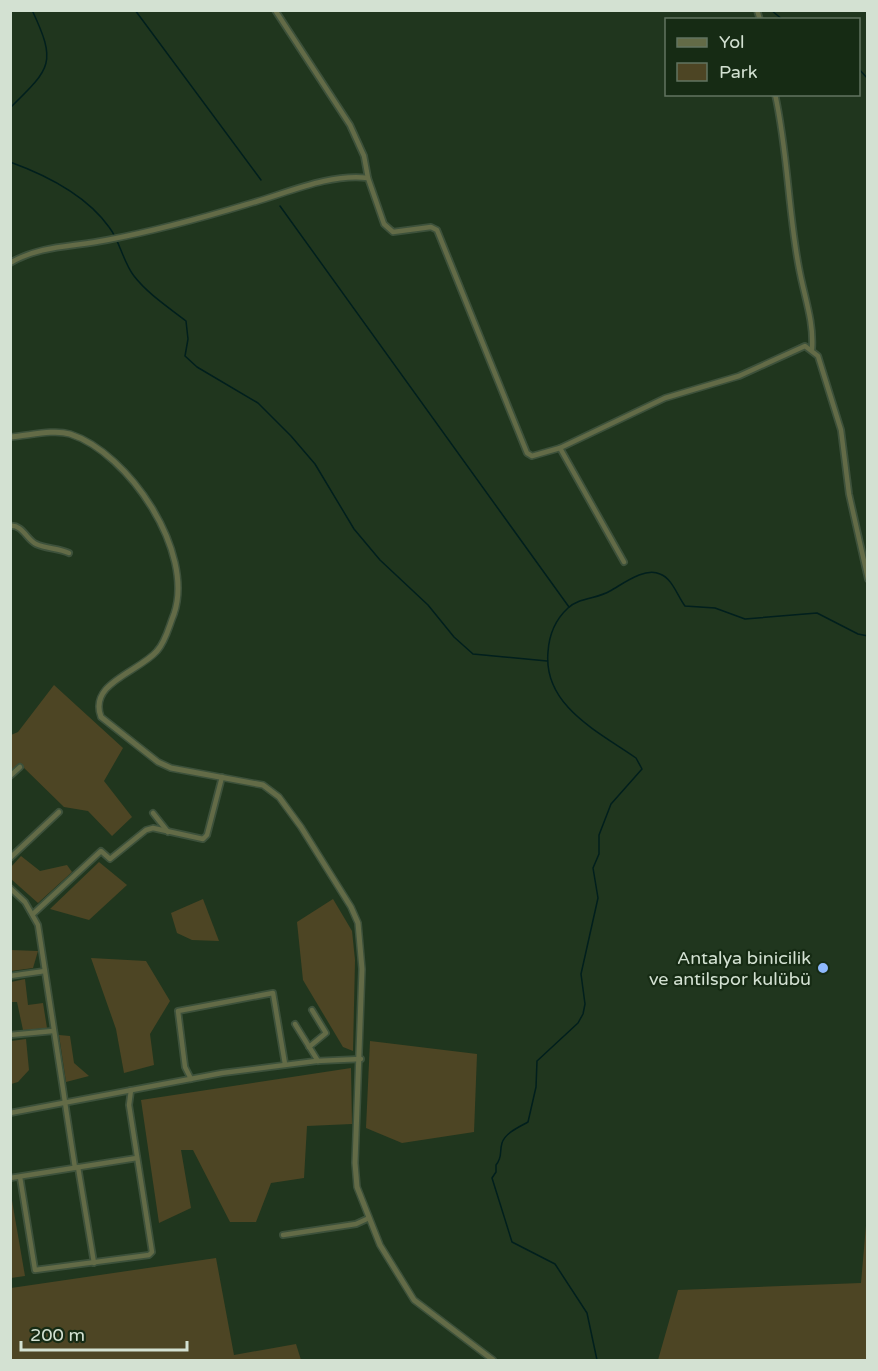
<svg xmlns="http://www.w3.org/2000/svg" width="878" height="1371" font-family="'Varela Round',sans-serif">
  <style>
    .green { fill: #4d4524 }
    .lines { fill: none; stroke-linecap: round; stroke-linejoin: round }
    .stream { stroke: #011f1d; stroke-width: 1.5 }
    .minor-casing { stroke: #3d513b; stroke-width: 8 }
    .tertiary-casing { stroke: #3d513b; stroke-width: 8 }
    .minor { stroke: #636b47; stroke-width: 4.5 }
    .tertiary { stroke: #636b47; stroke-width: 5 }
    .poi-dot { fill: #8eb9fd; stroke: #162b14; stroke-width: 2 }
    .labels { text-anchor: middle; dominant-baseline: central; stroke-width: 4.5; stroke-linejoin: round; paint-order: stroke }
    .poi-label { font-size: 18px; fill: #d3e1d2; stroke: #162b14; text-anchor: end }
  </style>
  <rect width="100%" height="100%" fill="#20361e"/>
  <g class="green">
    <path d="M54,685L123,748L104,781L132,817L112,836L88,811L64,807L19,763L11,771V735L18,732Z"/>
    <path d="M21,856L40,871L67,865L72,872L38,903L11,879V867Z"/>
    <path d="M99,862L127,885L89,920L50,909Z"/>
    <path d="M203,899L219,941L192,940L177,933L171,913Z"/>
    <path d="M333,899L352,931L355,960L353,1051L343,1047L303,980L297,922Z"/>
    <path d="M10,950L38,951L33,968L11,971Z"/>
    <path d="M91,958L146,961L170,1001L150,1034L154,1065L124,1073L116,1029Z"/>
    <path d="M25,979L28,1005L43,1003L47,1028L23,1030L17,1002H11V982Z"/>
    <path d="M59,1035L70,1036L74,1063L89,1076L66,1082Z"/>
    <path d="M26,1039L29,1070L18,1082L11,1084V1041Z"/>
    <path d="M370,1041L477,1054L474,1132L402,1143L366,1128Z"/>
    <path d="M351,1068L352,1124L307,1126L304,1178L271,1183L256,1222H230L193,1150H181L191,1208L159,1223L141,1100Z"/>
    <path d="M10,1189L25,1276L11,1278H10Z"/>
    <path d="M867,1214V1360H658L678,1290L861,1283Z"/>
    <path d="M216,1258L234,1355L296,1344L301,1360H11V1288Z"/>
  </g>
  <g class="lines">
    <g class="stream">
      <path d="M135,10L261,180"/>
      <path d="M771,10L783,20"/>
      <path d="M858,68L868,79"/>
      <path d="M10,108C51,68 57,63 32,10"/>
      <path d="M10,162C46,175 86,195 109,227C120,241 123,262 134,276C148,294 168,307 186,321L188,339L185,356L197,367L258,403L291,436L315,464L354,529L380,560L428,605L454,637L473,654L547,661"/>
      <path d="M280,206L569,607"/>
      <path d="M597,1360L587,1313L555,1264L512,1242L492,1178L496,1172V1165C503,1156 499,1153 502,1143C505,1133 519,1127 528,1122L536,1087L537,1061L578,1023L583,1014L585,1004L581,974L598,898L593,868L599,854V835L611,804L642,769L636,758C599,732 543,706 548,652C549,635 555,620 568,608C580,597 597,599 610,591C623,584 644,567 660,574C672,578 678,597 685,606L715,608L745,619L817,613L858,634L868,636"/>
    </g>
    <defs>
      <g id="minor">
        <path d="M275,10L350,125L364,156L368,178"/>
        <path d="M757,10L760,20"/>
        <path d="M775,94C788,152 788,211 799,268C804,296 814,321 812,349"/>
        <path d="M10,263C40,245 74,247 107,240C154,231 202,218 248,204C285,194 329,173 368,178L384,224L393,232L431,227L437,230L527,453L532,456L560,448L665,398L739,376L805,346L818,356L841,430L849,494L868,579"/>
        <path d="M560,448L624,562"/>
        <path d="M10,526C22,524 27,540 36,544C47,549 58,548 69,553"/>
        <path d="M10,776L20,767"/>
        <path d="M153,813L168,832"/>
        <path d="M10,858L59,812"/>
        <path d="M10,888L25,902L38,925L75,1168"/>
        <path d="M33,914L101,851L110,859L146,830L153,828L203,839L207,835L222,777"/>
        <path d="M10,976L45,971"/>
        <path d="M295,1024L318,1061"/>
        <path d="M10,1035L53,1031"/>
        <path d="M309,1047L326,1033L312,1010"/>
        <path d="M191,1079L185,1067L178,1011L273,993L285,1064"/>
        <path d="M10,1113L222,1073L316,1061L361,1059"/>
        <path d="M78,1167L94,1263"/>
        <path d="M20,1177L35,1270L149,1255L152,1252L129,1105L131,1090"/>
        <path d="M10,1178L137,1158"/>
        <path d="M283,1235L356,1224L369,1218"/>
      </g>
      <path id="tertiary" d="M10,437C28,436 53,429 70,434C129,453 195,552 174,614C169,626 166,641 157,651C139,672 88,683 101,717L158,762L171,768L263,785L279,797L301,827L351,907L358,923L362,969L355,1163L357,1187L380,1245L414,1300L493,1360"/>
    </defs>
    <use href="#minor" class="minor-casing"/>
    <use href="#tertiary" class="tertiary-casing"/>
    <use href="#minor" class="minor"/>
    <use href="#tertiary" class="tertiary"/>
  </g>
  <circle class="poi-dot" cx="823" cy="968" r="6"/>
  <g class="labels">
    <g class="poi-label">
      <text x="811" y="958">Antalya binicilik<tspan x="811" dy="21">ve antilspor kulübü</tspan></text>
    </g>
  </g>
  <rect width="878" height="1371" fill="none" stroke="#d3e1d2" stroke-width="24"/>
  <rect x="665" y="18" width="195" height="78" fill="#162b14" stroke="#627460" stroke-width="1.5"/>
  <rect x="677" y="38" width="30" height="9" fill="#636b47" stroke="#627460" stroke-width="1.5"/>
  <text x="719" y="48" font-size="18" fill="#d3e1d2">Yol</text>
  <rect x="677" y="63" width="30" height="18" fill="#4d4524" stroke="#627460" stroke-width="1.5"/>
  <text x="719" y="78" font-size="18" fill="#d3e1d2">Park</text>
  <path d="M21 1341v9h166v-9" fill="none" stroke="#d3e1d2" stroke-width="3"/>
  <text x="30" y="1341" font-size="18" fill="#d3e1d2" stroke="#162b14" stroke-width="4.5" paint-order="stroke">200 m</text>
</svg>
